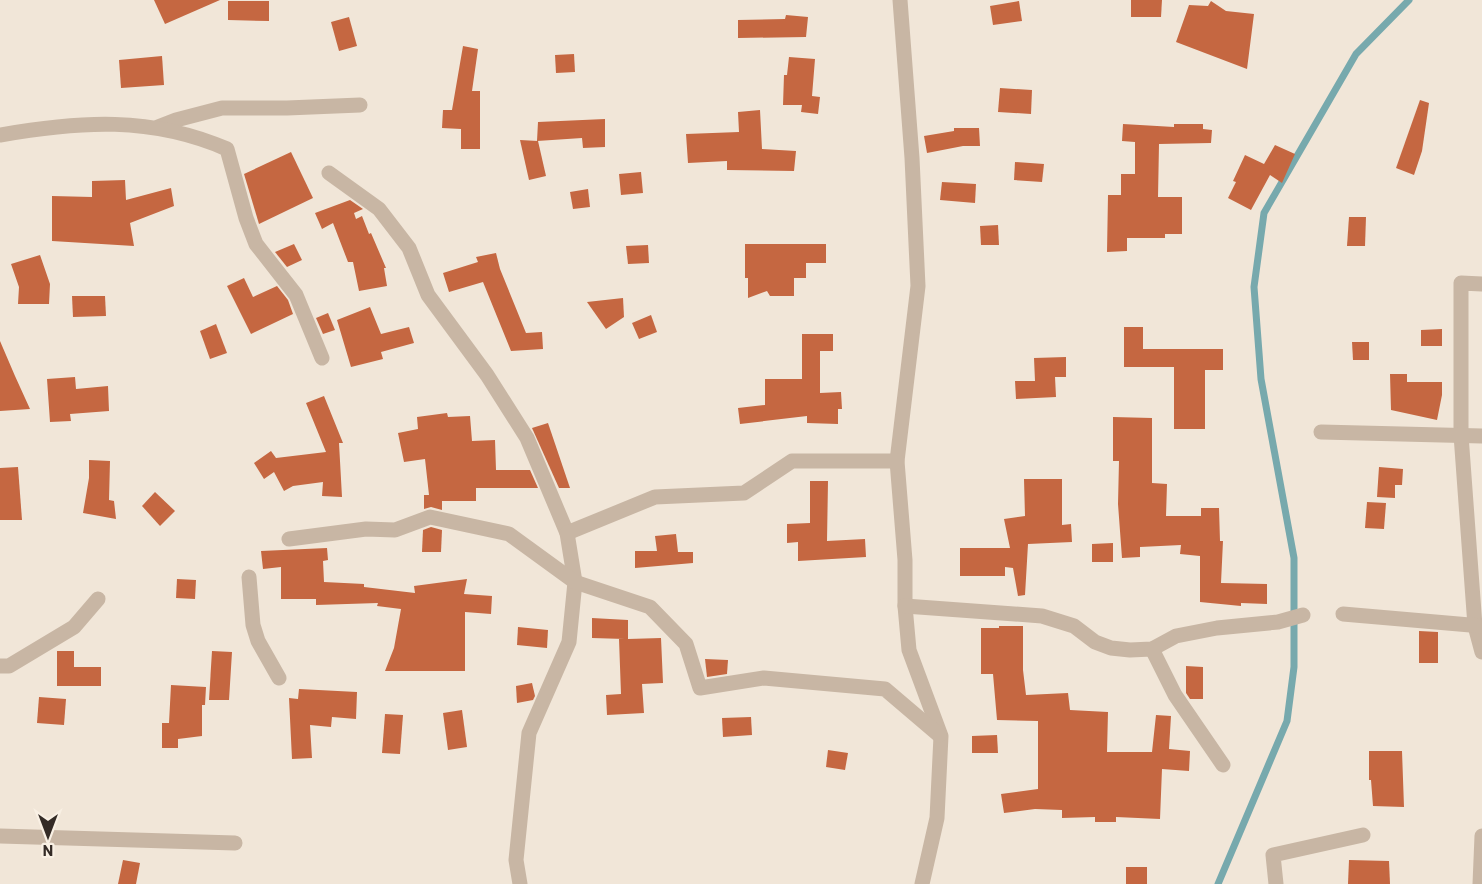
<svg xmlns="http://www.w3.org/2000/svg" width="1482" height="884" font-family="Barlow,sans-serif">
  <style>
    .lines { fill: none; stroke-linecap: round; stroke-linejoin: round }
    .stream { stroke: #77a9ad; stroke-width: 7 }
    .building { fill: #c56741 }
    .minor { stroke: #c8b6a4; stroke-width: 15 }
  </style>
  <rect width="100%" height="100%" fill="#f1e6d8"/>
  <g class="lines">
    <path class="stream" d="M1218,884L1287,721L1294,667V558L1261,379L1254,287L1264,213L1356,54L1409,0"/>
  </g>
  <g class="building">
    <path d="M154,0H220L165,24Z"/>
    <path d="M1131,0H1162L1161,17H1131Z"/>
    <path d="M228,1H269V21L228,20Z"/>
    <path d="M1019,1L1022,21L993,25L990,6Z"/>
    <path d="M1211,1L1226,11L1254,14L1247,69L1176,42L1189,5L1208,6Z"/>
    <path d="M786,15L808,17L806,37L738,38V20L785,19Z"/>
    <path d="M349,17L357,46L339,51L331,22Z"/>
    <path d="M463,46L478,49L472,91H480V149H461V129L442,128L443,110H452Z"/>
    <path d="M574,54L575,72L556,73L555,55Z"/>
    <path d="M162,56L164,85L121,88L119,60Z"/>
    <path d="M789,57L815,59L812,96L820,97L818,114L801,112L802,105H783L784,75H787Z"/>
    <path d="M1000,88L1032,90L1031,114L998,112Z"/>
    <path d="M1420,100L1429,103L1422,151L1414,175L1396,168Z"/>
    <path d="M760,110L762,149L796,151L794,171L727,170V161L688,163L686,134L739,132L738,112Z"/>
    <path d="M605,119V147L583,148L582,138L537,141L538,122Z"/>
    <path d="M1123,124L1174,127V124H1203V129L1212,130L1211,143L1159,144L1158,197H1182V234H1165V238H1127V251L1107,252L1108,195H1121V174H1135V142L1122,141Z"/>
    <path d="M954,128H979L980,146H963L927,153L924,136L954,131Z"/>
    <path d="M520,140L538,141L546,176L529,180Z"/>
    <path d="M1275,145L1295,154L1282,183L1270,175L1251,210L1228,198L1236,182L1233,181L1245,155L1264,164Z"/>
    <path d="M291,152L313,198L259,224L244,174Z"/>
    <path d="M1015,162L1044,164L1042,182L1014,180Z"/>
    <path d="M641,172L643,193L621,195L619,174Z"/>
    <path d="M125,180L126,200L171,188L174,206L130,223L134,246L52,241V196L92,197V181Z"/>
    <path d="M942,182L976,184L975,203L940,200Z"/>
    <path d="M588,189L590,207L573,209L570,192Z"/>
    <path d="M350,200L363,209L354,213L356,219L362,216L369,234L371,233L386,268H384L387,286L359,291L353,262H348L333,223L322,229L315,213Z"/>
    <path d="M1349,217H1366L1365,246H1347Z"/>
    <path d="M998,225L999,245H981L980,226Z"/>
    <path d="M294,244L302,260L287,267L275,252Z"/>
    <path d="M745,244H826V263H806V278H794V296H770L767,291L748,298V278H745Z"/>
    <path d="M648,245L649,263L628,264L626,246Z"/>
    <path d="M496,253L500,269L526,333L542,332L543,349L511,351L483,282L449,292L443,273L478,262L476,257Z"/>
    <path d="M40,255L50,284L49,304H18L19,287L11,264Z"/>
    <path d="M244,278L253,297L277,286L288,300L293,314L251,334L227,286Z"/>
    <path d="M72,296H105L106,316L73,317Z"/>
    <path d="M623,298L624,317L606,329L587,302Z"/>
    <path d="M370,307L381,334L409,327L414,343L381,352L383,359L351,367L337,320Z"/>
    <path d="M328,313L335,330L323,334L316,318Z"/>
    <path d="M651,315L657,332L639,339L632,323Z"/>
    <path d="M216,324L227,353L210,359L200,331Z"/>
    <path d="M1124,327H1143V349H1223V370H1205V429H1174V367H1124Z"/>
    <path d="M1442,329V346H1421V330Z"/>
    <path d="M802,334H833V351H820V393L841,392L842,409H838V424L807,423V416L740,424L738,408L765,405V379H802Z"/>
    <path d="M0,341L15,376L30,409L0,411Z"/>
    <path d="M1352,342H1369V360H1353Z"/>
    <path d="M1066,357V377H1055L1056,397L1016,399L1015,381H1035L1034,358Z"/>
    <path d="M1390,374H1407V382H1442V395L1437,420L1391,410Z"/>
    <path d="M75,377L76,389L108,386L109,411L70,414L71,421L50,422L47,379Z"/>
    <path d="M324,396L343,443H339L342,497L322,496L323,482L293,486L284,491L274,472L264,479L254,463L271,451L276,458L326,452L306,403Z"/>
    <path d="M447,413L448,417L470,416L472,441L495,440L496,470H530L538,488H476V501H442V510L431,507L424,509V495H429L425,459L404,462L398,433L418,429L417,417Z"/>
    <path d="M1113,417L1152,418V483L1167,484L1166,516H1201V508H1219L1220,541H1223L1221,583L1267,584V604L1241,603V606L1200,602V556L1180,554L1181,545L1140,547V557L1122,558L1118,504L1119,461H1113Z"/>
    <path d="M548,423L570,488H559L532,428Z"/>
    <path d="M89,460L110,461L109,500L114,501L116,519L83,513L89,478Z"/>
    <path d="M18,467L22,520H0V468Z"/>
    <path d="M1379,467L1403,469L1402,485H1395V498L1377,497Z"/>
    <path d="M1024,479H1062V525L1071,524L1072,542L1028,544L1025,595L1018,596L1013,568L1005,567V576H960V548H1010L1004,519L1025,516Z"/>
    <path d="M810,481H828L827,541L865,539L866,557L798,561V542L787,543V524L810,523Z"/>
    <path d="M155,492L175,511L160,526L142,506Z"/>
    <path d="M1367,502L1386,503L1384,529L1365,528Z"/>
    <path d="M431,527L442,530L441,552H422L423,530Z"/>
    <path d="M676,534L678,552H693V563L635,568V551H657L655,536Z"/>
    <path d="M1113,543V562H1092V544Z"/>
    <path d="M327,548L328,560L323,561L324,582L364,584V587L415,593L414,586L467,579L464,594L492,596L491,614L465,612V671H385L394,648L401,609L377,606L378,603L316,605V599H281V567L263,569L261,551Z"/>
    <path d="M177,579L196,580L195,599L176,598Z"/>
    <path d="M592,618L628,620V639L661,638L663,683L642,684L644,713L607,715L606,695L621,694L619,639H625L592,638Z"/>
    <path d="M999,626H1023V670L1026,695L1068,693L1070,710L1108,712L1107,752H1152L1156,715L1171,716L1169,749L1190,751L1189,771L1162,769L1160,819L1116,817V822H1095V817L1062,818V810L1035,809L1004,813L1001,794L1038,789V721L997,720L993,674H981V628H999Z"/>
    <path d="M518,627L548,630L547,648L517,645Z"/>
    <path d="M1419,631L1438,632V663H1419Z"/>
    <path d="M57,651H74V667H101V686H57Z"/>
    <path d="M212,651L232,652L229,700H209Z"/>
    <path d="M705,659L728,660L727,674L707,677Z"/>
    <path d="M1186,666L1203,667V699H1190L1186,693Z"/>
    <path d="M532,683L535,696L533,700L517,703L516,686Z"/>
    <path d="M171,685L206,687L205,705H202V736L178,739V748H162V723H169Z"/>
    <path d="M299,689L357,692L356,719L332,717L331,727L310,725L312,758L292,759L289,698L298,699Z"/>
    <path d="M39,697L66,699L64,725L37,723Z"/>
    <path d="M462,710L467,747L448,750L443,713Z"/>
    <path d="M385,714L403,715L400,754L382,753Z"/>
    <path d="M751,717L752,735L723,737L722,718Z"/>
    <path d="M997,735L998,753H972V736Z"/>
    <path d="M828,750L848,753L845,770L826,767Z"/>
    <path d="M1369,751H1402L1404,807L1373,806L1371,780H1369Z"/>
    <path d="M123,860L140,863L136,884H118Z"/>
    <path d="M1349,860L1389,861L1390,884H1348Z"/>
    <rect x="1126" y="867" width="21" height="17"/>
  </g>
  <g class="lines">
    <g class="minor">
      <path d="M900,0L912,158L918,286L897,461L905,560V606L909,650L941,736L937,818L922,884"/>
      <path d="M158,127L176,120L222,108H287L360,105"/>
      <path d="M0,135C80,121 151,116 227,149L246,218L256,244L296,295L322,358"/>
      <path d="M329,173L379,209L409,248L428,295L487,375L527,438L567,533L575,582L569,642L529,733L516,860L520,884"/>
      <path d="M1482,284L1461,283V435L1475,626L1482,652"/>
      <path d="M1321,432L1482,436"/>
      <path d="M567,533L655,497L744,493L792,461H897"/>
      <path d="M289,539L366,529L395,530L430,517L509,534L575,582L650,607L686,644L700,688L764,678L885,689L939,735"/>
      <path d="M249,577L253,625L258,641L279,678"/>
      <path d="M905,606L1042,616L1074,626L1095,642L1111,648L1130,650L1152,649L1176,636L1217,628L1278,622L1303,615"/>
      <path d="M1343,614L1482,626"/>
      <path d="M1152,649L1175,695L1223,765"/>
      <path d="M0,666H9L74,627L98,599"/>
      <path d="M0,836L235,843"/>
      <path d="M1276,884L1273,855L1363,835"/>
      <path d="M1480,884L1482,836"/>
    </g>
  </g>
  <g transform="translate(48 836) rotate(180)" stroke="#f9f0e4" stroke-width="4.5" paint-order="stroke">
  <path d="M0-4.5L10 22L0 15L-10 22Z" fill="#342b26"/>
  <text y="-9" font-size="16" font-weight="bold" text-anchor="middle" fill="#342b26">N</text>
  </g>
</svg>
